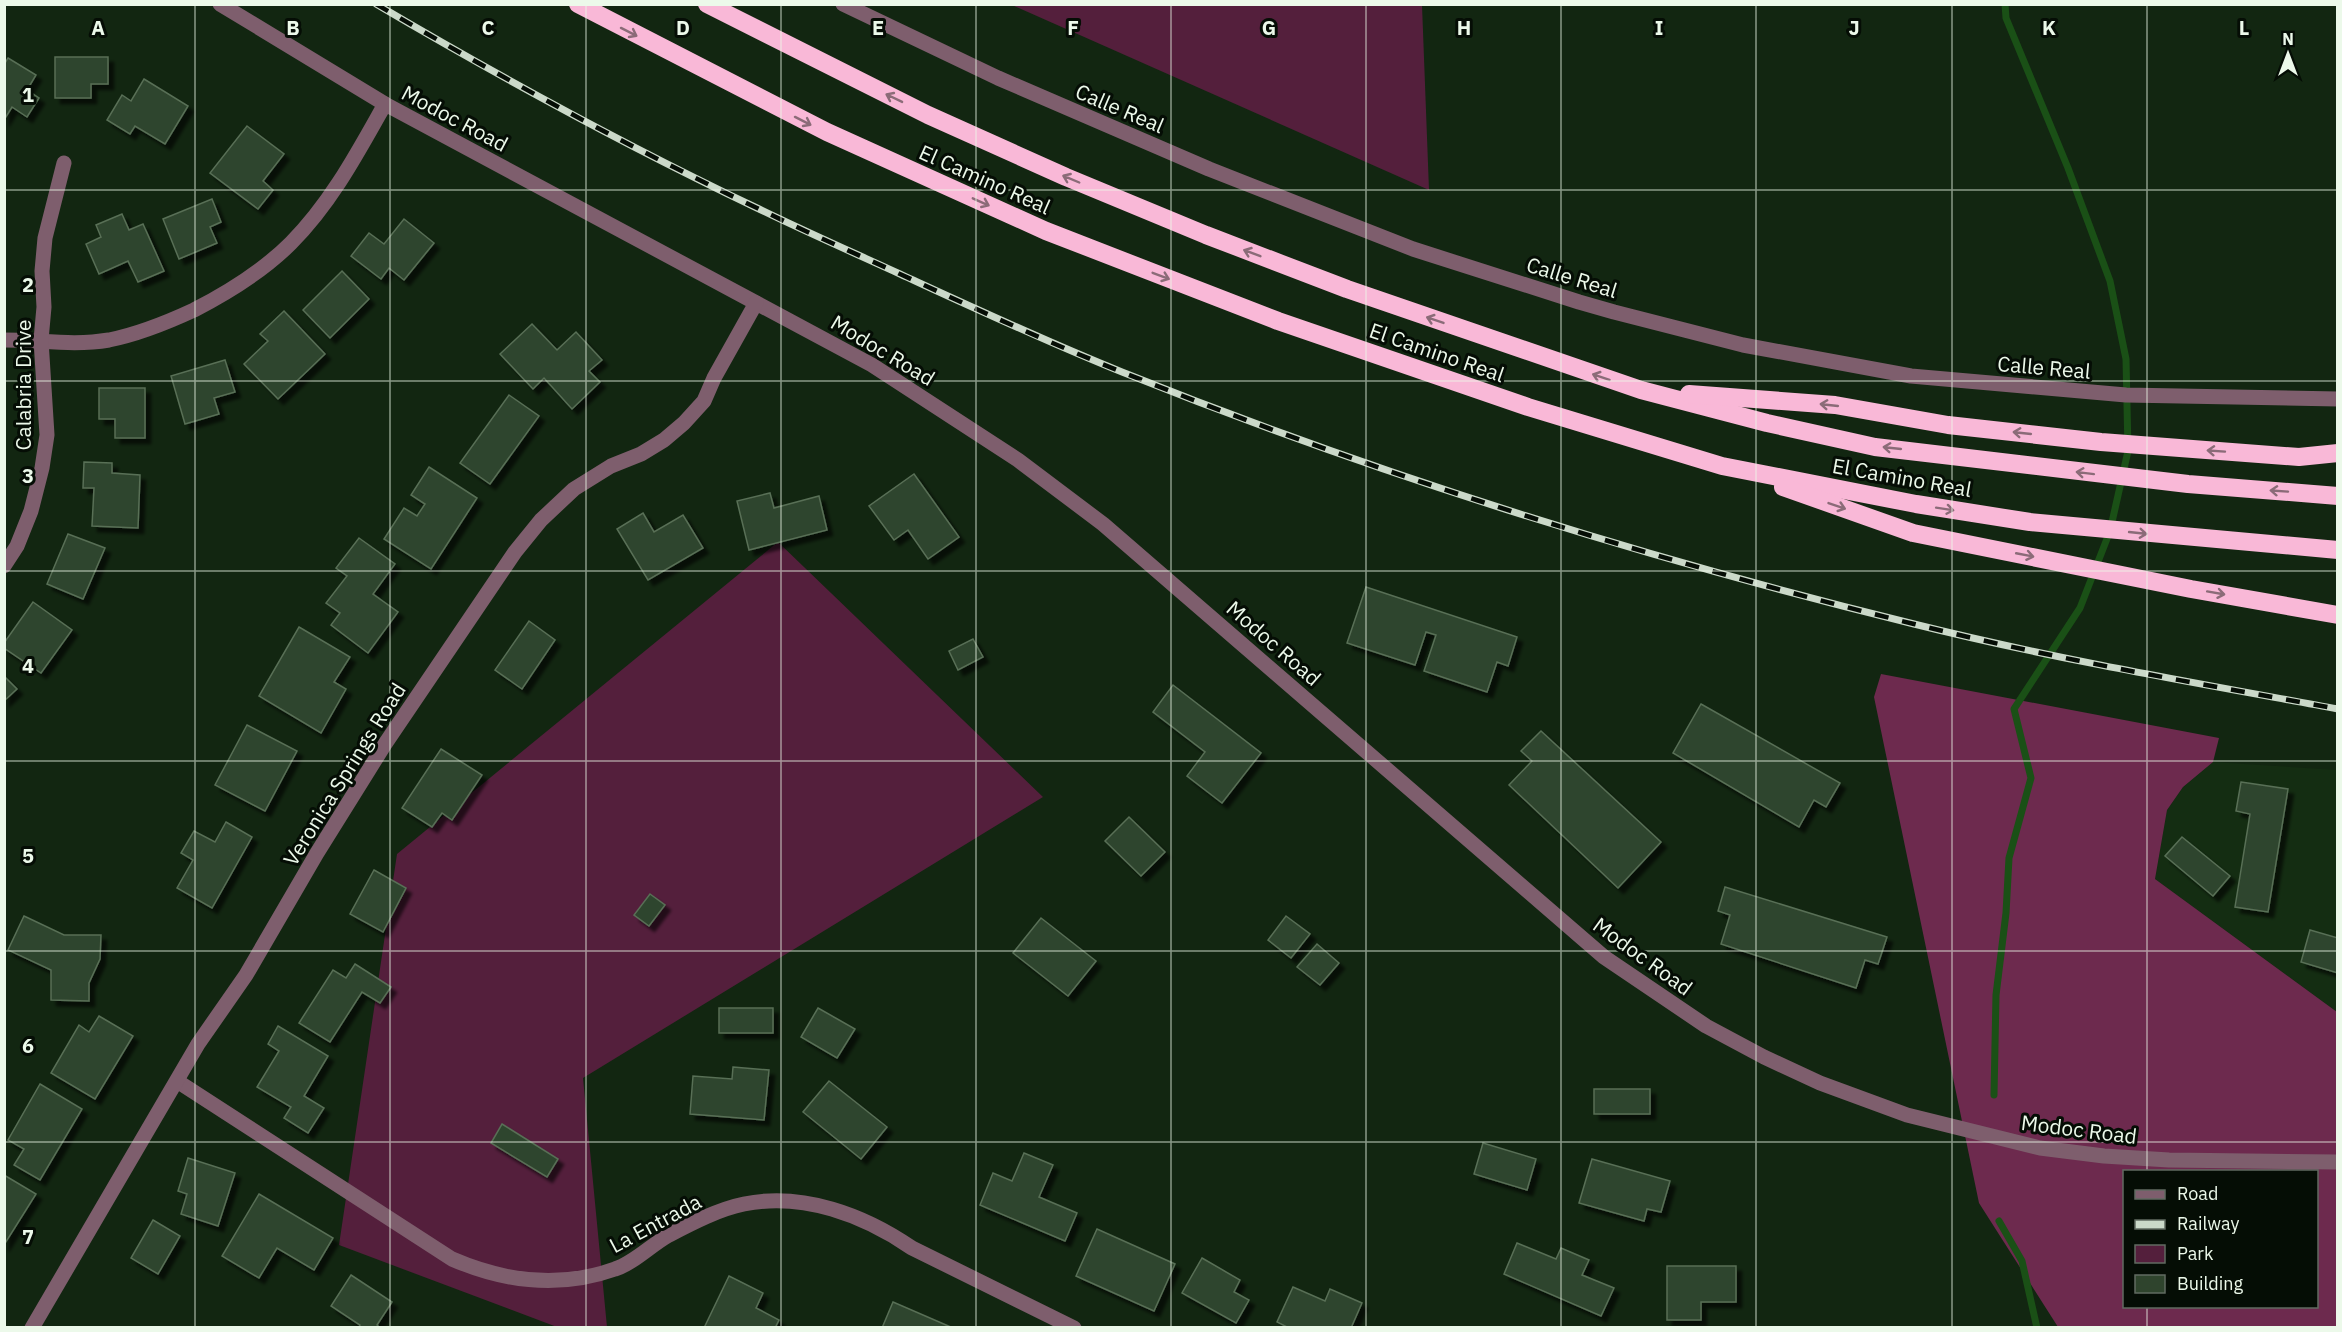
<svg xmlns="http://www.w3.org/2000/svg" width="2342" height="1332" font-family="'IBM Plex Sans',sans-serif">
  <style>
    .built { fill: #142d12 }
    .green { fill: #541f3c }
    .forest { fill: #6d2a4e; fill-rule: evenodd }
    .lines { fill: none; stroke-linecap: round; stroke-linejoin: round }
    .stream { stroke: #1a5016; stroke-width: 7 }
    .building { fill: #2f442d; stroke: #586f56; stroke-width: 1.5; filter: url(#shadow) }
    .minor { stroke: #7e5e6d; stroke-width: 15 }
    .highway { stroke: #f9b8d7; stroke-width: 18 }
    .rail-casing { stroke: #cbd9c9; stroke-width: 7 }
    .rail { stroke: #050d05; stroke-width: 4.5; stroke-dasharray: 14; stroke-linecap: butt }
    .oneway { stroke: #8b6b78 }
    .grid { fill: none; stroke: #ecf9ea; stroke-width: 1.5; stroke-opacity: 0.55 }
    .labels { text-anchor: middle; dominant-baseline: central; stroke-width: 6; stroke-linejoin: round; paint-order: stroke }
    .street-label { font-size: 21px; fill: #ecf9ea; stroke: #050d05 }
    .grid-label { font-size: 20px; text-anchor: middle; font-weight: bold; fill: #ecf9ea; stroke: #050d05; stroke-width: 6; stroke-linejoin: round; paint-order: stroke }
  </style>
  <defs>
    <filter id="shadow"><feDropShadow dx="5.5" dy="5.5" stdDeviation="1.5" flood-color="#0009"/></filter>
  </defs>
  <rect width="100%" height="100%" fill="#122611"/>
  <path class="built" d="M2213,762L2337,770V1012L2155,879L2167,810L2183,787Z"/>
  <g class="green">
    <path d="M1012,5H1422L1429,190Z"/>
    <path d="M778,542L1043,797L583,1078L607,1327H557L339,1245L397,854Z"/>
  </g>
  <path class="forest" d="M1881,674L2219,738L2213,762L2183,787L2167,810L2155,879L2337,1012V1327H2058L1979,1203L1874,697ZM2124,1172H2316V1306H2124Z"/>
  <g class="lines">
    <g class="stream">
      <path d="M1994,1095L1996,995L2006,913L2009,858L2031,778L2014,709L2080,608L2110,531L2128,451L2126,359L2110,281L2068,168L2006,18L2005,4"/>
      <path d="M1999,1221L2022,1261L2037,1328"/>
    </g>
  </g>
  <g class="building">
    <path d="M55,57H108V84H91V98H55Z"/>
    <path d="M8,58L36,75L27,90L39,98L27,117L12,107L4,120V65Z"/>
    <path d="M144,79L188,106L165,144L135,126L130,134L107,120L122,95L131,101Z"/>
    <path d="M247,126L284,154L263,181L273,190L258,209L210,173Z"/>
    <path d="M212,199L221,222L210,227L217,243L179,259L163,219Z"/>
    <path d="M122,214L129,230L143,224L164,271L138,282L128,261L99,274L86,244L101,237L96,225Z"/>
    <path d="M404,219L434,243L404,280L389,268L381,279L351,256L369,233L384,244Z"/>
    <path d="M342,271L369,299L330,338L303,310Z"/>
    <path d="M284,311L325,354L278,399L244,364L268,341L260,334Z"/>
    <path d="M532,324L557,350L576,332L602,360L589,371L600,382L572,409L544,378L533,389L500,354Z"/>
    <path d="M225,360L235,392L214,398L219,414L185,424L171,376Z"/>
    <path d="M99,388H145V438H115V419H99Z"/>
    <path d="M509,395L539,416L490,484L460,463Z"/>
    <path d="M84,462L112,463V473L140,475L138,528L92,526L94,488H83Z"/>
    <path d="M429,467L477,498L431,569L384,539L404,508L417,516L425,504L411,495Z"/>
    <path d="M914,474L959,537L928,559L908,530L894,540L869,506Z"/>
    <path d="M770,493L774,508L819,496L827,530L749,550L737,501Z"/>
    <path d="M643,513L654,532L683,515L703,548L648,580L617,529Z"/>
    <path d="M68,534L105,548L83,599L47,584Z"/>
    <path d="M359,538L395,564L373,594L398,612L368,653L331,625L340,613L326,603L347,576L336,568Z"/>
    <path d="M1366,587L1517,637L1508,666L1497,662L1487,692L1424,671L1436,635L1426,632L1415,665L1347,643Z"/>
    <path d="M33,602L72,630L41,673L4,648V643Z"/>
    <path d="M529,621L555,640L522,689L495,670Z"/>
    <path d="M299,627L350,657L334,682L346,689L321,733L259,696Z"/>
    <path d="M973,639L983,657L958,670L949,651Z"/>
    <path d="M4,676L17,689L4,701Z"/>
    <path d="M1173,685L1261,753L1222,803L1187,776L1205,752L1153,712Z"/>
    <path d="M1701,704L1840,783L1826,807L1814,800L1799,827L1673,753Z"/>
    <path d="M247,725L297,751L265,811L215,785Z"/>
    <path d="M1541,731L1661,842L1618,888L1509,785L1532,761L1521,751Z"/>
    <path d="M441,749L482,775L452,820L442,813L432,827L402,808Z"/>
    <path d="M2241,782L2288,789L2268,912L2235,907L2250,814L2236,811Z"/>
    <path d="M1129,817L1165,852L1141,876L1105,841Z"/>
    <path d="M226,822L252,837L212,908L177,888L193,860L181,853L194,831L215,842Z"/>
    <path d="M2182,837L2230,876L2213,896L2165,856Z"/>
    <path d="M374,870L406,888L383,932L350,914Z"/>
    <path d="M1725,887L1887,937L1878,964L1865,960L1856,988L1721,944L1730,915L1718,911Z"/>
    <path d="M650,894L665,905L649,926L634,915Z"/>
    <path d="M24,916L64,935H101L100,959L89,983V1001L51,1000V970L8,950Z"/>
    <path d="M1286,916L1310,934L1291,958L1268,940Z"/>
    <path d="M1041,918L1096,961L1068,996L1013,953Z"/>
    <path d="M2310,930L2338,938V973L2301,962Z"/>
    <path d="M1317,944L1339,963L1320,985L1297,967Z"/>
    <path d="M355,964L391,987L380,1003L362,992L330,1042L299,1023L333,970L346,978Z"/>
    <rect x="719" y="1008" width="54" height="25"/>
    <path d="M818,1008L855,1029L837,1058L801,1037Z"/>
    <path d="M99,1016L133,1036L95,1099L51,1073L79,1025L89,1032Z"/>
    <path d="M278,1026L328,1056L304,1096L324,1108L308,1133L284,1118L291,1107L257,1087L279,1051L268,1044Z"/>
    <path d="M733,1067L769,1070L764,1120L690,1114L693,1076L732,1079Z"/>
    <path d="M829,1081L887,1127L861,1159L803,1112Z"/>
    <path d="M40,1084L82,1109L40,1180L14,1165L24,1149L8,1140Z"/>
    <rect x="1594" y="1089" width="56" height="25"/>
    <path d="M502,1124L558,1159L547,1177L491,1143Z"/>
    <path d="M1483,1143L1536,1159L1527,1190L1474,1174Z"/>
    <path d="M1024,1153L1053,1165L1039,1197L1077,1213L1065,1241L980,1205L993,1173L1012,1181Z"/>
    <path d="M188,1158L235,1173L218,1226L181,1214L187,1194L178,1191Z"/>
    <path d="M1592,1159L1670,1181L1661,1212L1647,1209L1644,1221L1579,1203Z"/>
    <path d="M4,1175L36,1194L4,1245Z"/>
    <path d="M259,1194L333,1238L314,1270L277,1248L259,1278L222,1256Z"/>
    <path d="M153,1220L180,1236L158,1274L131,1258Z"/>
    <path d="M1097,1229L1175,1264L1154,1311L1076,1276Z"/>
    <path d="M1517,1243L1556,1259L1561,1248L1589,1260L1582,1275L1614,1288L1601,1316L1504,1274Z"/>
    <path d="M1202,1258L1240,1280L1234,1292L1249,1300L1236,1323L1182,1293Z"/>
    <path d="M1667,1266H1736V1302H1701V1320H1667Z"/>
    <path d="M351,1275L392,1302L377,1325L380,1328H359L360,1325L331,1306Z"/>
    <path d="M729,1276L763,1293L756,1308L779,1320L775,1328H704Z"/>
    <path d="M1293,1287L1325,1301L1330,1289L1362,1303L1351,1328H1289L1277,1322Z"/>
    <path d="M893,1302L953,1328H882Z"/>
  </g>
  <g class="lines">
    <g class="minor">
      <path d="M220,4L385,104L872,365L1018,460L1103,524L1604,957L1706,1026L1764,1057L1820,1083L1907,1115L2040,1148L2104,1156L2169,1160L2338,1162"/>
      <path d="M843,4L998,78L1209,169L1413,249L1579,302L1614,312L1743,345L1911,376L2126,395L2338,399"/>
      <path d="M4,340C40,340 74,346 109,340C139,334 166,323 194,310C229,292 263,271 291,243C331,203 358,152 385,104"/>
      <path d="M4,566L17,546L31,511L42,468L47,435L41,340L44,307L42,271L45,238L64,163"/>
      <path d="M177,1081L452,1259C505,1282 559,1289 615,1269C634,1263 651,1245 669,1235C692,1223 719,1209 744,1204C803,1192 864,1215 912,1248L1074,1328"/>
      <path d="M32,1328L198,1044L246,975L317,853L385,744L515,552L541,520L574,489L611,466L641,454L664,440L684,423L704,401L714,378L756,303"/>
    </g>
    <g class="highway">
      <path d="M578,4L827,132L1046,231L1278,321L1528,407L1722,466L1916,504L2030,522L2338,550"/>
      <path d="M707,4L928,115L1066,177L1206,235L1347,289L1641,390L1767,423L1875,447L2188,484L2338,496"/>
      <path d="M1689,394L1835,405L1948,425L2101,442L2299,457L2338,453"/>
      <path d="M1783,487L1913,533L2191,589L2338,615"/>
    </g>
    <defs>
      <path id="rail" d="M376,4C500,77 627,146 757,208C804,231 852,252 900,274C974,308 1047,342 1122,372C1379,475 1645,558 1914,624C2054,659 2196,683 2338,709"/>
    </defs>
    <use href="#rail" class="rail-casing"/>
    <use href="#rail" class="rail"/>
  </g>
  <defs><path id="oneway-shaft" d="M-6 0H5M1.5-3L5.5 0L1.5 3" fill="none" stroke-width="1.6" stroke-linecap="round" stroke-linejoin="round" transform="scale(1.5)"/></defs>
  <g class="oneway">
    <use href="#oneway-shaft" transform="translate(629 32) rotate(27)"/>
    <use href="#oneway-shaft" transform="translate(894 98) rotate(-154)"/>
    <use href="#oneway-shaft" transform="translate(803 121) rotate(27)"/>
    <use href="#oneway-shaft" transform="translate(1071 179) rotate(-157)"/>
    <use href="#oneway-shaft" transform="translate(981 202) rotate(24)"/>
    <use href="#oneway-shaft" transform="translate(1252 253) rotate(-159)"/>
    <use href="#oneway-shaft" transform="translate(1161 276) rotate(21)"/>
    <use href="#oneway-shaft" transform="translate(1435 320) rotate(-161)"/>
    <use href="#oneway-shaft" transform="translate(1601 377) rotate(-161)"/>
    <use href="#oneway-shaft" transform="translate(1829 405) rotate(-174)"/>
    <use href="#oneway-shaft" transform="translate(2022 433) rotate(-174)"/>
    <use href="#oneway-shaft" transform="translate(1892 448) rotate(-174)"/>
    <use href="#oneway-shaft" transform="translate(2216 451) rotate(-176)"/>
    <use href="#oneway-shaft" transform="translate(2085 473) rotate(-173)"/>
    <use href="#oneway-shaft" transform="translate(2279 491) rotate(-176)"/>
    <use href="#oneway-shaft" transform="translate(1837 506) rotate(19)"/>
    <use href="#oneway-shaft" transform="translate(1945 509) rotate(9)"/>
    <use href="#oneway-shaft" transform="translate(2138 533) rotate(6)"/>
    <use href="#oneway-shaft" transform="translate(2025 555) rotate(11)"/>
    <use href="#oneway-shaft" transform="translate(2216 593) rotate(10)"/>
  </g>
  <path class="grid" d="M195,4V1328M390,4V1328M586,4V1328M781,4V1328M976,4V1328M1171,4V1328M1366,4V1328M1561,4V1328M1756,4V1328M1952,4V1328M2147,4V1172M4,190H2338M4,381H2338M4,571H2338M4,761H2338M4,951H2338M4,1142H2338M2147,1306V1328"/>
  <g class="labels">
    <g class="street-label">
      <text transform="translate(1120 108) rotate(23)">Calle Real</text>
      <text transform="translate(455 118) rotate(28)">Modoc Road</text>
      <text transform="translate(985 179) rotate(24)">El Camino Real</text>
      <text transform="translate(1572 277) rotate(17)">Calle Real</text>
      <text transform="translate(883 350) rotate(31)">Modoc Road</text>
      <text transform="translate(1437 352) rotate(19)">El Camino Real</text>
      <text transform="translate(2044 367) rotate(5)">Calle Real</text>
      <text transform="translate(23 385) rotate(-90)">Calabria Drive</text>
      <text transform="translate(1902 477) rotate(10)">El Camino Real</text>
      <text transform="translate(1274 643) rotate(41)">Modoc Road</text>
      <text transform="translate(344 774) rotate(-58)">Veronica Springs Road</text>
      <text transform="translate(1643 956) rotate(36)">Modoc Road</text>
      <text transform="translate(2079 1129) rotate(7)">Modoc Road</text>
      <text transform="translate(655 1223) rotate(-28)">La Entrada</text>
    </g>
  </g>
  <g class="grid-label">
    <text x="98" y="35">A</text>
    <text x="293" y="35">B</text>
    <text x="488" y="35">C</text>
    <text x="683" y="35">D</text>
    <text x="878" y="35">E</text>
    <text x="1073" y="35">F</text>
    <text x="1269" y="35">G</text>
    <text x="1464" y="35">H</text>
    <text x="1659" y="35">I</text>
    <text x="1854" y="35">J</text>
    <text x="2049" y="35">K</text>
    <text x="2244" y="35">L</text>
    <text x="28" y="102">1</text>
    <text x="28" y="292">2</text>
    <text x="28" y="483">3</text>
    <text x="28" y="673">4</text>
    <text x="28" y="863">5</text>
    <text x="28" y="1053">6</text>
    <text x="28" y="1244">7</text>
  </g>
  <rect width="2342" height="1332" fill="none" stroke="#ecf9ea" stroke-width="12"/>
  <rect x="2123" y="1170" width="195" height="138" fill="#050d05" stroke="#616b61" stroke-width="1.5"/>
  <rect x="2135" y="1190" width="30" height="9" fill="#7e5e6d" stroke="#616b61" stroke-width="1.5"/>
  <text x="2177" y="1200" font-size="18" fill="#ecf9ea">Road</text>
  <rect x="2135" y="1220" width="30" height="9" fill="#cbd9c9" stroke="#616b61" stroke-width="1.5"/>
  <text x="2177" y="1230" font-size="18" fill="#ecf9ea">Railway</text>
  <rect x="2135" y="1245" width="30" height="18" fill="#541f3c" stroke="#616b61" stroke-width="1.5"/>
  <text x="2177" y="1260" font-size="18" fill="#ecf9ea">Park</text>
  <rect x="2135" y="1275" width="30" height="18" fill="#2f442d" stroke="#616b61" stroke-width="1.5"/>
  <text x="2177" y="1290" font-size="18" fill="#ecf9ea">Building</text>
  <g transform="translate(2288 54)" stroke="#050d05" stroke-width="4.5" paint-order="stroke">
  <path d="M0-4.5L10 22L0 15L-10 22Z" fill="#ecf9ea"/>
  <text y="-9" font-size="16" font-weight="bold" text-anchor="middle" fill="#ecf9ea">N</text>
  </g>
</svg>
